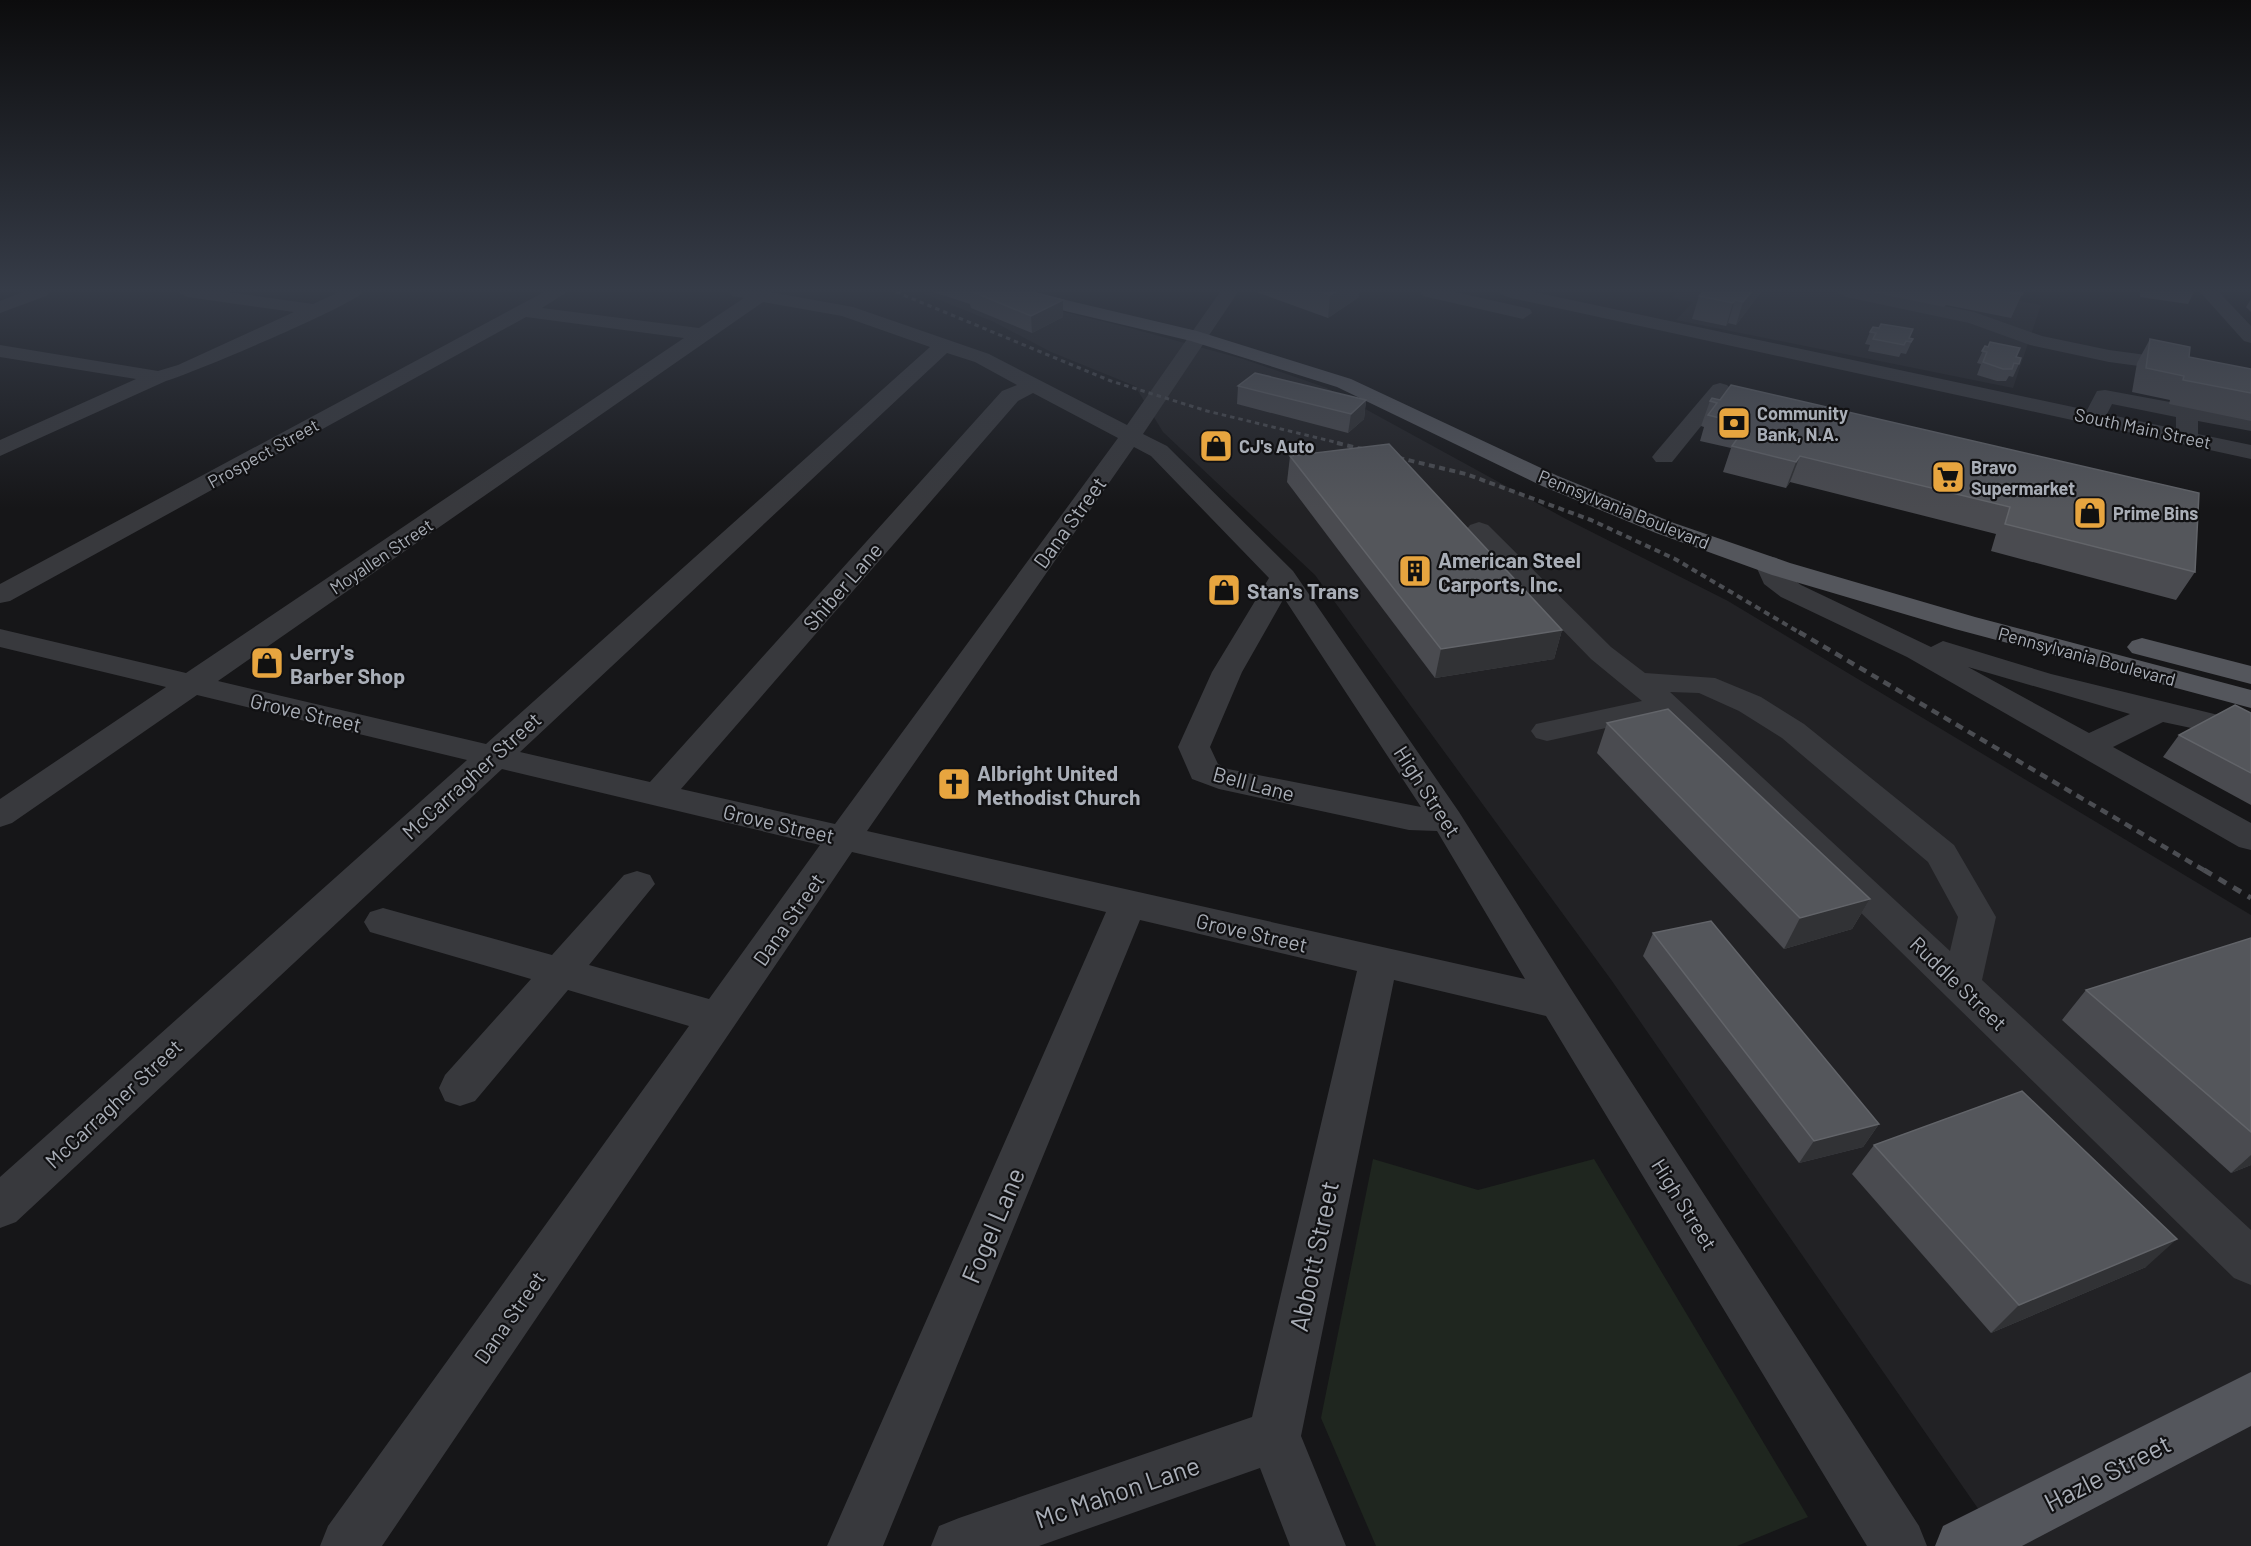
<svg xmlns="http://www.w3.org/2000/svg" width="2251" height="1546" font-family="Barlow,sans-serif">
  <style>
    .built { fill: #222225 }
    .green { fill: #1f261f }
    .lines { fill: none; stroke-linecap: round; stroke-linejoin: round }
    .minor { fill: #38393d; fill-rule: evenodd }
    .major { fill: #54565c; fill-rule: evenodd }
    .rail-far3 { stroke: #4b4d52; stroke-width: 3; stroke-dasharray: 4.5 4; stroke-linecap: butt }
    .rail-far2 { stroke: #4b4d52; stroke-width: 4; stroke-dasharray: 6 4.5; stroke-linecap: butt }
    .rail-far1 { stroke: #4b4d52; stroke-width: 4.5; stroke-dasharray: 8 6; stroke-linecap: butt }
    .rail { stroke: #4b4d52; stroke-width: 5; stroke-dasharray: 9 8; stroke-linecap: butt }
    .wall { fill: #4a4b50 }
    .shaded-wall { fill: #313235 }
    .building { fill: #54565b; stroke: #626469; stroke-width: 1.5 }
    .labels { text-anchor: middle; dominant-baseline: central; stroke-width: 4.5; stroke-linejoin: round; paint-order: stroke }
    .far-poi-label { font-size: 18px; font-weight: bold; fill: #a9aeb7; stroke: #111113; text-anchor: start }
    .far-street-label { font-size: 18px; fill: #a9aeb7; stroke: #111113 }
    .street-label { font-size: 21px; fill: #a9aeb7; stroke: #111113 }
    .poi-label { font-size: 21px; font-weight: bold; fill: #a9aeb7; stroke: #111113; text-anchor: start }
    .near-street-label { font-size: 26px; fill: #a9aeb7; stroke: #111113 }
  </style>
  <rect width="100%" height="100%" fill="#161618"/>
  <g class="built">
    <path d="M920,292H981L1130,328L1243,359L1327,388L1566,519L1728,601L2251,915V1546H2004L1612,981L1315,575L1163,432L1135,386L1051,352L994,322Z"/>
    <path d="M1678,292H1974L2041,305L2013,388L1676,320L1693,302L1672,298Z"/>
  </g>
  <path class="green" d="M1373,1159L1478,1190L1594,1159L1808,1517L1737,1546H1376L1321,1418Z"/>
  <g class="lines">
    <g class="minor">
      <path d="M23,292H49L46,296L0,313V301Z"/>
      <path d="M178,292H228L313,304L339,292H363C354,305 191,374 166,381L0,456V440L136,379L0,357V345L158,371L178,365L294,312L187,297Z"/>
      <path d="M544,292H567L542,308L699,328L744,298L732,296L729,292H770L853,307L989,354L1127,425L1220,292H1238L1143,434L1167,446L1293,571L1459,812L1573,992L1919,1526L1927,1546H1867L1546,1016L1394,980L1301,1436L1346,1546H1290L1260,1468L1039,1546H931L939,1526L959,1518L1252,1417L1357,971L1140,920L883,1546H827L1106,912L852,852L382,1546H320L328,1526L689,1026L568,990L475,1101L460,1106L445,1101L439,1088L445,1075L531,979L370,932L364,922L370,912L383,908L552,955L624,875L637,871L650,875L655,884L589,965L709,999L820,845L502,769L16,1222L0,1228V1177L467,760L197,695L12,823L0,827V799L166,687L0,647V629L186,673L684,338L526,317L10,601L0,603V584ZM763,302L842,316L930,347L486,744L218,681ZM947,353L975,362L1017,385L1002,391L650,782L520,752ZM1033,393L1118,438L835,824L681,789L1018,401ZM1134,447L1151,456L1269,578L1212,672L1178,747L1192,779L1219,789L1409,830L1437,831L1525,979L867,831ZM1284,598L1421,807L1228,769L1218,764L1210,747L1242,672Z"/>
      <path d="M1420,292H1455L1530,309L1532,313L1523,319L1423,296Z"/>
      <path d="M1498,292H1534L2087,410L2097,391L2105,390L2251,417V431L2198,421V434L2251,445V459L1507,297ZM2112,404L2176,417V429L2107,414Z"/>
      <path d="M1837,292H1874L1974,312L2042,336L2109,350L2251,369V381L2109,362L2030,345L1969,323L1846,297Z"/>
      <path d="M2200,292H2219L2251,326V343L2244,341Z"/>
      <path d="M1720,383L1727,385L1731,389L1672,462H1656L1652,457L1656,452L1713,385Z"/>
      <path d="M1479,522L1488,525L1611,647L1645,673L1715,678L1761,697L1804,724L1954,845L1996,917L1982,980L2251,1230V1285L2234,1278L1660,716L1547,741L1536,738L1531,731L1536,724L1642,701L1591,659L1470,535L1466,530L1470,525ZM1670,692L1699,693L1739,711L1782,738L1928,862L1958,917L1950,951Z"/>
      <path d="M1768,556L1777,558L1786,574L1801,585L1931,647L1943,641L2051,674L2251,723V744L2224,735L2163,722L2113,747L2251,823V850L2239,847L1907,657L1781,597L1764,584L1755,564L1759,558ZM1968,667L2130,714L2089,733Z"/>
    </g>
    <g class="major">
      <path d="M999,292H1032L1197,331L1351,379L1558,476L1674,523L1790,563L1975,617L2251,690V708L1955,629L1772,575L1656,533L1542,486L1337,387L1191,341L1002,296Z"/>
      <path d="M2142,638L2251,666V684L2132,653L2127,647L2132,641Z"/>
      <path d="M2251,1372V1426L2022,1546H1935L1943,1526Z"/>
    </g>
    <path class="rail-far3" d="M896,292L1111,381L1207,411L1343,444"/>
    <path class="rail-far2" d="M1337,443L1466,474L1591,520L1675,559L1802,634"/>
    <path class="rail-far1" d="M1799,632L2207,872"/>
    <path class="rail" d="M2204,870L2251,898"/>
  </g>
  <g class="wall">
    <path d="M933,292H1033L1063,317L1032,333L971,308L970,304Z"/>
    <path d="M1256,292H1359V297L1328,318Z"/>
    <path d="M1703,292H1761L1736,325L1728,323L1726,326L1692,319L1699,296Z"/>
    <path d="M1871,292H2023L2011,318L1946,305L1944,307Z"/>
    <path d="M2140,292H2194L2188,304L2140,297Z"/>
    <path d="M2251,299V312L2246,307Z"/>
    <path d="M1879,328L1913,339L1906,354L1901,353L1899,357L1868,351L1870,345L1865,344L1870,332Z"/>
    <path d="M2150,339L2189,357L2251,369V421L2169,404L2170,400L2132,392L2137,363Z"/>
    <path d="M1985,346L2016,357L2019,364L2013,377L2009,376L2006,381H1997L1977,375L1981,364L1977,363Z"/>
    <path d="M1238,386L1366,400L1364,419L1348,433L1237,404Z"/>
    <path d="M1712,398L2195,572L2176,600L1991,551L1996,534L1790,482L1786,488L1723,472L1731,448L1700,441L1704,427L1701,426L1710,401Z"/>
    <path d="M1290,456L1562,630L1554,659L1435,678L1287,482Z"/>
    <path d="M2251,713V805L2163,757L2179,735Z"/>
    <path d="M1607,723L1870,899L1852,929L1784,949L1597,753Z"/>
    <path d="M1653,933L1879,1124L1863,1147L1799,1163L1643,956Z"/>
    <path d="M2251,938V1165L2231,1173L2062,1020L2086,990Z"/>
    <path d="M1874,1145L2146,1267L1991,1333L1852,1174Z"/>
  </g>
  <g class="shaded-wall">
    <path d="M1335,292H1359V297L1328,318L1330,295Z"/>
    <path d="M1751,292H1761L1736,325L1743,302Z"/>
    <path d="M1063,300V317L1032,333L1031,316Z"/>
    <path d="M1735,300L1728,323L1726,326L1733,303Z"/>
    <path d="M1366,400L1364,419L1348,433L1351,414Z"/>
    <path d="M1800,456L1790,482L1786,488L1796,462Z"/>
    <path d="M1562,630L1554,659L1435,678L1441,649Z"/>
    <path d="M1870,899L1852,929L1784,949L1800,918Z"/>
    <path d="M1879,1124L1863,1147L1799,1163L1814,1141Z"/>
    <path d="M2251,1155V1165L2231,1173Z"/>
    <path d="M2177,1239L2146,1267L1991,1333L2019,1305Z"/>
  </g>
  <g class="building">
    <path d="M973,292H1033L1063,300L1031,316Z"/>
    <path d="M1321,292H1335L1330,295Z"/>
    <path d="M1703,292H1751L1743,302L1735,300L1733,303L1699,296Z"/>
    <path d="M2006,292H2023L2022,295Z"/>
    <path d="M1881,324L1913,329L1909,338L1913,339L1911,342L1906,341L1904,345L1873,339L1876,333L1870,332L1873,327L1879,328Z"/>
    <path d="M2150,339L2190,347L2189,357L2251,369V393L2183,380L2184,376L2146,368Z"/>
    <path d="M1990,342L2020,348L2016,357L2021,358L2019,364L2014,363L2012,369H2003L1983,362L1987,352L1982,351L1985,346L1988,347Z"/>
    <path d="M1255,373L1366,400L1351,414L1238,386Z"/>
    <path d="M1731,385L2199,493L2195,572L2005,524L2010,507L1800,456L1796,462L1732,446L1747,425L1708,415L1717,403L1710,401L1712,398L1720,400Z"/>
    <path d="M1389,444L1562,630L1441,649L1290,456Z"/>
    <path d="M2235,705L2251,713V773L2179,735Z"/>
    <path d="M1668,709L1870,899L1800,918L1607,723Z"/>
    <path d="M1711,921L1879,1124L1814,1141L1653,933Z"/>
    <path d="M2251,938V1132L2086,990Z"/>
    <path d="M2022,1091L2177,1239L2019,1305L1874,1145Z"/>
  </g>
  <linearGradient id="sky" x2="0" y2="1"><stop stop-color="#0c0c0d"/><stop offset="0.57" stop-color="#363c48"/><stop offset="1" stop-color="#363c48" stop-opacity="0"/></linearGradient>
  <rect width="2251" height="509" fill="url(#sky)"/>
  <defs>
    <symbol id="bank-square" viewBox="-11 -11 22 22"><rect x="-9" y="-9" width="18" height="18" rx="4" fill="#e7a53f" stroke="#111113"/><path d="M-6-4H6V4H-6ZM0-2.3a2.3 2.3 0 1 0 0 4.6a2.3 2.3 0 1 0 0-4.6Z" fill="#111"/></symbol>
    <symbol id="shop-square" viewBox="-11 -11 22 22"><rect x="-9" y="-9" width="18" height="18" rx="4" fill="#e7a53f" stroke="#111113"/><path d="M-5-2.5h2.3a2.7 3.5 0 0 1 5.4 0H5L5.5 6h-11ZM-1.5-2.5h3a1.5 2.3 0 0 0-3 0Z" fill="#111"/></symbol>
    <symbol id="supermarket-square" viewBox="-11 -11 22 22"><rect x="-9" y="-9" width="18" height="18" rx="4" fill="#e7a53f" stroke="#111113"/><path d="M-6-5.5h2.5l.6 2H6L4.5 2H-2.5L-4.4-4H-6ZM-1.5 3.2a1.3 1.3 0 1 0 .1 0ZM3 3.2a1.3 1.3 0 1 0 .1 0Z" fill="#111"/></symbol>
    <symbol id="building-square" viewBox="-11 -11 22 22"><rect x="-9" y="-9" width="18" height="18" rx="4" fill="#e7a53f" stroke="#111113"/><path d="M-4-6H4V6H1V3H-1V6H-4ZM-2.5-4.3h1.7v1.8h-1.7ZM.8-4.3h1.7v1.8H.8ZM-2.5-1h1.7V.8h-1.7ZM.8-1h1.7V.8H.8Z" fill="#111"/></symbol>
    <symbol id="church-square" viewBox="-11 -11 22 22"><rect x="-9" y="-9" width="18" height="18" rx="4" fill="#e7a53f" stroke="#111113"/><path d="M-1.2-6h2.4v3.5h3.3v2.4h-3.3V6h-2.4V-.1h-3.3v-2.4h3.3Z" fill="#111"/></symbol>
  </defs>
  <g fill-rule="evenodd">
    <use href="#bank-square" x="1715" y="404" width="38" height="38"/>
    <use href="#shop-square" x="1197" y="427" width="38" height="38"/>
    <use href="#supermarket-square" x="1929" y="458" width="38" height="38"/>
    <use href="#shop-square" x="2071" y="494" width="38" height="38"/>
    <use href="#building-square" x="1396" y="552" width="38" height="38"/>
    <use href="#shop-square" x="1205" y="571" width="38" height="38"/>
    <use href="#shop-square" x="248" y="644" width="38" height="38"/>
    <use href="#church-square" x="935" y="765" width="38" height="38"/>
  </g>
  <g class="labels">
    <g class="far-poi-label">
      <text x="1757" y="413">Community<tspan x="1757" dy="21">Bank, N.A.</tspan></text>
      <text x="1239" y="446">CJ's Auto</text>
      <text x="1971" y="467">Bravo<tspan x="1971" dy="21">Supermarket</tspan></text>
      <text x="2113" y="513">Prime Bins</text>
    </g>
    <g class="far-street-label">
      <text transform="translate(2143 428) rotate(12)">South Main Street</text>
      <text transform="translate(263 453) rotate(-29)">Prospect Street</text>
      <text transform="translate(1624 509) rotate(22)">Pennsylvania Boulevard</text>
      <text transform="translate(381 556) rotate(-34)">Moyallen Street</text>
      <text transform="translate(2087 656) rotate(15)">Pennsylvania Boulevard</text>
    </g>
    <g class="street-label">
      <text transform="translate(1069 522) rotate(-54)">Dana Street</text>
      <text transform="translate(842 586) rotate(-49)">Shiber Lane</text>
      <text transform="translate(306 712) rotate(13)">Grove Street</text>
      <text transform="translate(471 775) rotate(-42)">McCarragher Street</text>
      <text transform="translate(1254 783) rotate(15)">Bell Lane</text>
      <text transform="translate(1428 791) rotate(57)">High Street</text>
      <text transform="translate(779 823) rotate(13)">Grove Street</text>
      <text transform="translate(788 919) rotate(-55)">Dana Street</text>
      <text transform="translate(1252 932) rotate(13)">Grove Street</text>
      <text transform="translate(1959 983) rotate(44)">Ruddle Street</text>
      <text transform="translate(113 1103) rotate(-43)">McCarragher Street</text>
      <text transform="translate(1685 1204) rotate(58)">High Street</text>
      <text transform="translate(509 1317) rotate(-55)">Dana Street</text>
    </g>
    <g class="poi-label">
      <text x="1438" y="559">American Steel<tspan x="1438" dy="24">Carports, Inc.</tspan></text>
      <text x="1247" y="590">Stan's Trans</text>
      <text x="290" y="651">Jerry's<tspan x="290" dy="24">Barber Shop</tspan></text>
      <text x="977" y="772">Albright United<tspan x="977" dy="24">Methodist Church</tspan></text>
    </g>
    <g class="near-street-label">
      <text transform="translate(992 1225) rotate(-67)">Fogel Lane</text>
      <text transform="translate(1313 1256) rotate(-78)">Abbott Street</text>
      <text transform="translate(2107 1472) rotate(-27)">Hazle Street</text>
      <text transform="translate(1117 1491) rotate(-19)">Mc Mahon Lane</text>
    </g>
  </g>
</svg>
